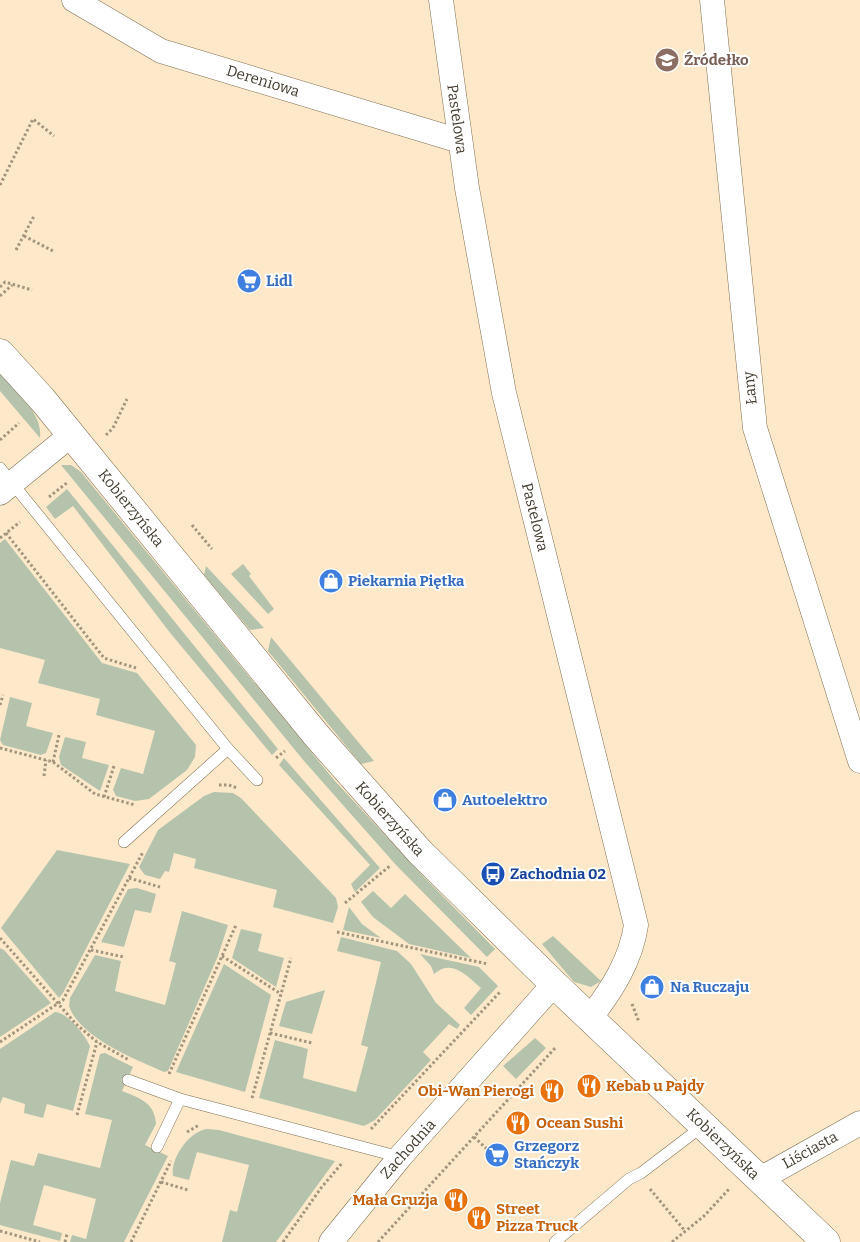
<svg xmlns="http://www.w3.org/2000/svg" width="860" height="1242" font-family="Bitter,serif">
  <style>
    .green { fill: #b5c3ad }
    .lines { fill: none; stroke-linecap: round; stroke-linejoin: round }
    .service-casing { stroke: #7f6d51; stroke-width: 12 }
    .minor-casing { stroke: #7f6d51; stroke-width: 25 }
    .tertiary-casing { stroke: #7f6d51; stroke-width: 29 }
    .path { stroke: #a2947d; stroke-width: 3; stroke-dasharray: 2.5 2.5; stroke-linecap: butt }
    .service { stroke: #fff; stroke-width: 11 }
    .minor { stroke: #fff; stroke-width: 24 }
    .tertiary { stroke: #fff; stroke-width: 28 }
    .labels { text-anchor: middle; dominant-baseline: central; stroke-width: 4; stroke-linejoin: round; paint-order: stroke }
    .education-label { font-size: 15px; font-weight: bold; fill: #785e54; stroke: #fff; text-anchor: start }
    .street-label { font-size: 15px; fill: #433b2e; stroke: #fff }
    .shop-label { font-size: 15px; font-weight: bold; fill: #366cbe; stroke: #fff; text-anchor: start }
    .transit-label { font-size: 15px; font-weight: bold; fill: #164399; stroke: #fff; text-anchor: start }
    .food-label { font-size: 15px; font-weight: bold; fill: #c56008; stroke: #fff; text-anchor: start }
  </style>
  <rect width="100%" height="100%" fill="#fde9c9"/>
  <g class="green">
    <path d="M0,374C16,392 43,413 40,438L0,391Z"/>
    <path d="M61,465H71L81,472L335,781L423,876L495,949L487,957L396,865L304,761Z"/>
    <path d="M67,489L278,749L272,755L171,634L73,506L55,519L46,507Z"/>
    <path d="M5,539L102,663L137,673L196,745L195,757L187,770L149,799L135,801L116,796L113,790L121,768L143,774L155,731L96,715L100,699L38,683L45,660L0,648V543Z"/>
    <path d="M243,564L251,574L249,576L274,609L268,614L231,574Z"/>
    <path d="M206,566L264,628L250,630L204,575Z"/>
    <path d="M271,637L374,761L361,764L268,651Z"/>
    <path d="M10,697L32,703L26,726L53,733L46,753L41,755L3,745L0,740Z"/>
    <path d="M65,737L86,742L82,758L109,765L100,791L61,765L59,757Z"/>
    <path d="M284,758L380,868L355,892L351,884L370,865L279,765Z"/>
    <path d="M214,792L233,793L241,798L336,898L338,907L333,923L273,907L277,890L194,868L196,859L174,853L169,872L165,871L160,879L145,875L139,867L158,830L204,796Z"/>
    <path d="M57,850L130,864L63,993L59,998L1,928Z"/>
    <path d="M137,888L156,894L151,913L135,910L124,947L101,942L128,889Z"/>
    <path d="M373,891L391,908L405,894L471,958L409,944L373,917L361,902Z"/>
    <path d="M349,907L362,924L381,938L343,930Z"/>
    <path d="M182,911L228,925L218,956L168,1071L164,1072C135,1059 80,1038 69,1006L70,998L95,955L121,961L115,991L165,1005L176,963L169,961Z"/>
    <path d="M241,929L262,934L258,951L284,958L276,987L232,958Z"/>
    <path d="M553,936L601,981L591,987L574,982L542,944Z"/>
    <path d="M341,937L397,951L411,964L436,1003L460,1025L457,1029L449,1024L423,1052L431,1060L375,1120L364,1126L259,1098L275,1040L308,1049L303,1078L356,1092L368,1047L361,1045L381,962L337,951Z"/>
    <path d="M0,948L4,950L51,1003L0,1037Z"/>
    <path d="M420,954L479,967L498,986L471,1015L464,1008L481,988C467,976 452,958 434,974L431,966Z"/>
    <path d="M224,964L271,995L245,1092L176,1072Z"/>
    <path d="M325,990L312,1034L279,1026L286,1002Z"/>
    <path d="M55,1012C67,1012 85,1035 90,1046L73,1111L47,1104L43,1118L24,1113L25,1104L3,1097L0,1104V1049Z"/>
    <path d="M535,1038L546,1048L516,1079L503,1066Z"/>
    <path d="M105,1053L133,1067L122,1091C139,1098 155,1102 156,1124L145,1145L168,1156L124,1242H70L72,1235L86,1239L96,1199L44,1185L33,1225L62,1233L60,1241L0,1225V1203L11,1160L34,1166L38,1153L100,1168L112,1120L85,1114L100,1054Z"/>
    <path d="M207,1129L219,1130L335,1161L276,1242H222L230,1210L237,1212L249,1165L197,1152L189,1180L173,1176C170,1159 189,1131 207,1129Z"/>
  </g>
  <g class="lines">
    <defs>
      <g id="service">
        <path d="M0,468L228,749L257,780"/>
        <path d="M124,842L228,749"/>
        <path d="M128,1080L180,1099L400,1157"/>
        <path d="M157,1147L180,1099"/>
        <path d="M555,1242L629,1179L641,1173L704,1125"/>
      </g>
      <g id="minor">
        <path d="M74,0L161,51L460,141"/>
        <path d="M441,0L467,188L504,393L636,925C631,960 612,990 590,1018"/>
        <path d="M712,0L755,428L860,761"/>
        <path d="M0,493L71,435"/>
        <path d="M760,1179L860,1123"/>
        <path d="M331,1242L400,1157L554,984"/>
      </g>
      <path id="tertiary" d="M0,353L42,399L316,735L419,851L554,984L826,1242"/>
    </defs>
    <use href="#service" class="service-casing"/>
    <use href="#minor" class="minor-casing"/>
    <use href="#tertiary" class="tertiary-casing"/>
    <g class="path">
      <path d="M0,185L33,119L54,136"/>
      <path d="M24,236L53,251"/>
      <path d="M16,250L34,216"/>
      <path d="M0,287L5,282L32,290"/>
      <path d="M0,296L12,285"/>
      <path d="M106,435L113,428L127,399"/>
      <path d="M0,440L19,423"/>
      <path d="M49,497L68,482"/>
      <path d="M192,525L212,549"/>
      <path d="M6,533L104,658L136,668"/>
      <path d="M0,538L20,522"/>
      <path d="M0,705L3,695"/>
      <path d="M0,748L53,762L95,794L135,805"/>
      <path d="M276,758L285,751"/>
      <path d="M53,762L59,735"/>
      <path d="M44,776L46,760"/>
      <path d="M219,785H229L237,788"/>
      <path d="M104,797L114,766"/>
      <path d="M129,878L160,887"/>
      <path d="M345,903L391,865"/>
      <path d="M337,932L488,964"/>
      <path d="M0,938L76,1024L97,1042L129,1060"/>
      <path d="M91,950L124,957"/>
      <path d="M222,956L281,994"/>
      <path d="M632,1004L639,1022"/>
      <path d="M270,1033L312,1043"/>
      <path d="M0,1042L63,1000L143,852"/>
      <path d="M169,1074L236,925"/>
      <path d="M252,1098L291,958"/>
      <path d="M77,1115L97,1042"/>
      <path d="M371,1129L500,992"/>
      <path d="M187,1132L199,1125"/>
      <path d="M474,1137L487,1149"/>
      <path d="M161,1182L188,1190"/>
      <path d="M650,1189L685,1231"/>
      <path d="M0,1231L40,1242"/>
      <path d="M65,1242L67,1234"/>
      <path d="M131,1242L171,1161"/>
      <path d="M283,1242L321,1188L343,1162"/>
      <path d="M378,1242L556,1047"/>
      <path d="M672,1242L704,1216L730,1188"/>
    </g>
    <use href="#service" class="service"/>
    <use href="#minor" class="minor"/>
    <use href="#tertiary" class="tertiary"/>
  </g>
  <defs>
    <symbol id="school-disc" viewBox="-11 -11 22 22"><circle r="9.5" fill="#8d6e63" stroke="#fff"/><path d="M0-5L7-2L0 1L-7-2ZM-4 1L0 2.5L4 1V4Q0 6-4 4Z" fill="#fff"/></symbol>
    <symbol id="supermarket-disc" viewBox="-11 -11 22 22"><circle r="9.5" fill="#3f7fe0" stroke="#fff"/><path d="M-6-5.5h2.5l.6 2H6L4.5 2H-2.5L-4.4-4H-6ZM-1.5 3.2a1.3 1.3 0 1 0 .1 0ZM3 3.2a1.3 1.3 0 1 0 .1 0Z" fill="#fff"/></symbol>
    <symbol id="shop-disc" viewBox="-11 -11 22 22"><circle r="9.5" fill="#3f7fe0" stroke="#fff"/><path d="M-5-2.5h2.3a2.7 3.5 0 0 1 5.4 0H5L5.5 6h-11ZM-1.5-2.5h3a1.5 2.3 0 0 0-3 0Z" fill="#fff"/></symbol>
    <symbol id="bus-disc" viewBox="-11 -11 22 22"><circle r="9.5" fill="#1a4fb4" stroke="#fff"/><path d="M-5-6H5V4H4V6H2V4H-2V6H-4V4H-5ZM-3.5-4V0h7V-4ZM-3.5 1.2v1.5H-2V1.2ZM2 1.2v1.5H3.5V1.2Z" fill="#fff"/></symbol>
    <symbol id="restaurant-disc" viewBox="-11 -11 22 22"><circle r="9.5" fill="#e8710a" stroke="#fff"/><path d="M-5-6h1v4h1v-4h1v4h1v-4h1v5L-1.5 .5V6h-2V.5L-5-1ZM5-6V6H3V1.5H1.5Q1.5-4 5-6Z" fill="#fff"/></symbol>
  </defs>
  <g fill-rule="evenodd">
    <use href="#school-disc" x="653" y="46" width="28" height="28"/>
    <use href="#supermarket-disc" x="235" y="267" width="28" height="28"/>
    <use href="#shop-disc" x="317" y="567" width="28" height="28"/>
    <use href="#shop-disc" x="431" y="786" width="28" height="28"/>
    <use href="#bus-disc" x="479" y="860" width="28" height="28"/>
    <use href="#shop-disc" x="638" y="973" width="28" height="28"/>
    <use href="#restaurant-disc" x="575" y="1072" width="28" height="28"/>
    <use href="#restaurant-disc" x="538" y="1077" width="28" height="28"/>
    <use href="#restaurant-disc" x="504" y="1109" width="28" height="28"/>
    <use href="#supermarket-disc" x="483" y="1141" width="28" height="28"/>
    <use href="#restaurant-disc" x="442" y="1186" width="28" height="28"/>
    <use href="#restaurant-disc" x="465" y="1204" width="28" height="28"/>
  </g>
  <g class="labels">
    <g class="education-label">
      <text x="684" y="60">Źródełko</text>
    </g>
    <g class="street-label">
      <text transform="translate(263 81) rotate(17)">Dereniowa</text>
      <text transform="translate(457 119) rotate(82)">Pastelowa</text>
      <text transform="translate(750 388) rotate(-96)">Łany</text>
      <text transform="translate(131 508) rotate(51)">Kobierzyńska</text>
      <text transform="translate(535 517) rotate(76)">Pastelowa</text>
      <text transform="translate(390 819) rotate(48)">Kobierzyńska</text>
      <text transform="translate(723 1144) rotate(44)">Kobierzyńska</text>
      <text transform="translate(408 1149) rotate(-48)">Zachodnia</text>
      <text transform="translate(810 1150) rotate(-29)">Liściasta</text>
    </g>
    <g class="shop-label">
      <text x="266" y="281">Lidl</text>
      <text x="348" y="581">Piekarnia Piętka</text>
      <text x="462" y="800">Autoelektro</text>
      <text x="670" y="987">Na Ruczaju</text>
      <text x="514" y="1146">Grzegorz<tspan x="514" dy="17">Stańczyk</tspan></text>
    </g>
    <g class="transit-label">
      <text x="510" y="874">Zachodnia 02</text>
    </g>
    <g class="food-label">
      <text x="606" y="1086">Kebab u Pajdy</text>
      <text x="534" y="1091" text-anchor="end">Obi-Wan Pierogi</text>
      <text x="536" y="1123">Ocean Sushi</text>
      <text x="438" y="1200" text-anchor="end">Mała Gruzja</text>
      <text x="496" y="1209">Street<tspan x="496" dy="17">Pizza Truck</tspan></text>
    </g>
  </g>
</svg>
